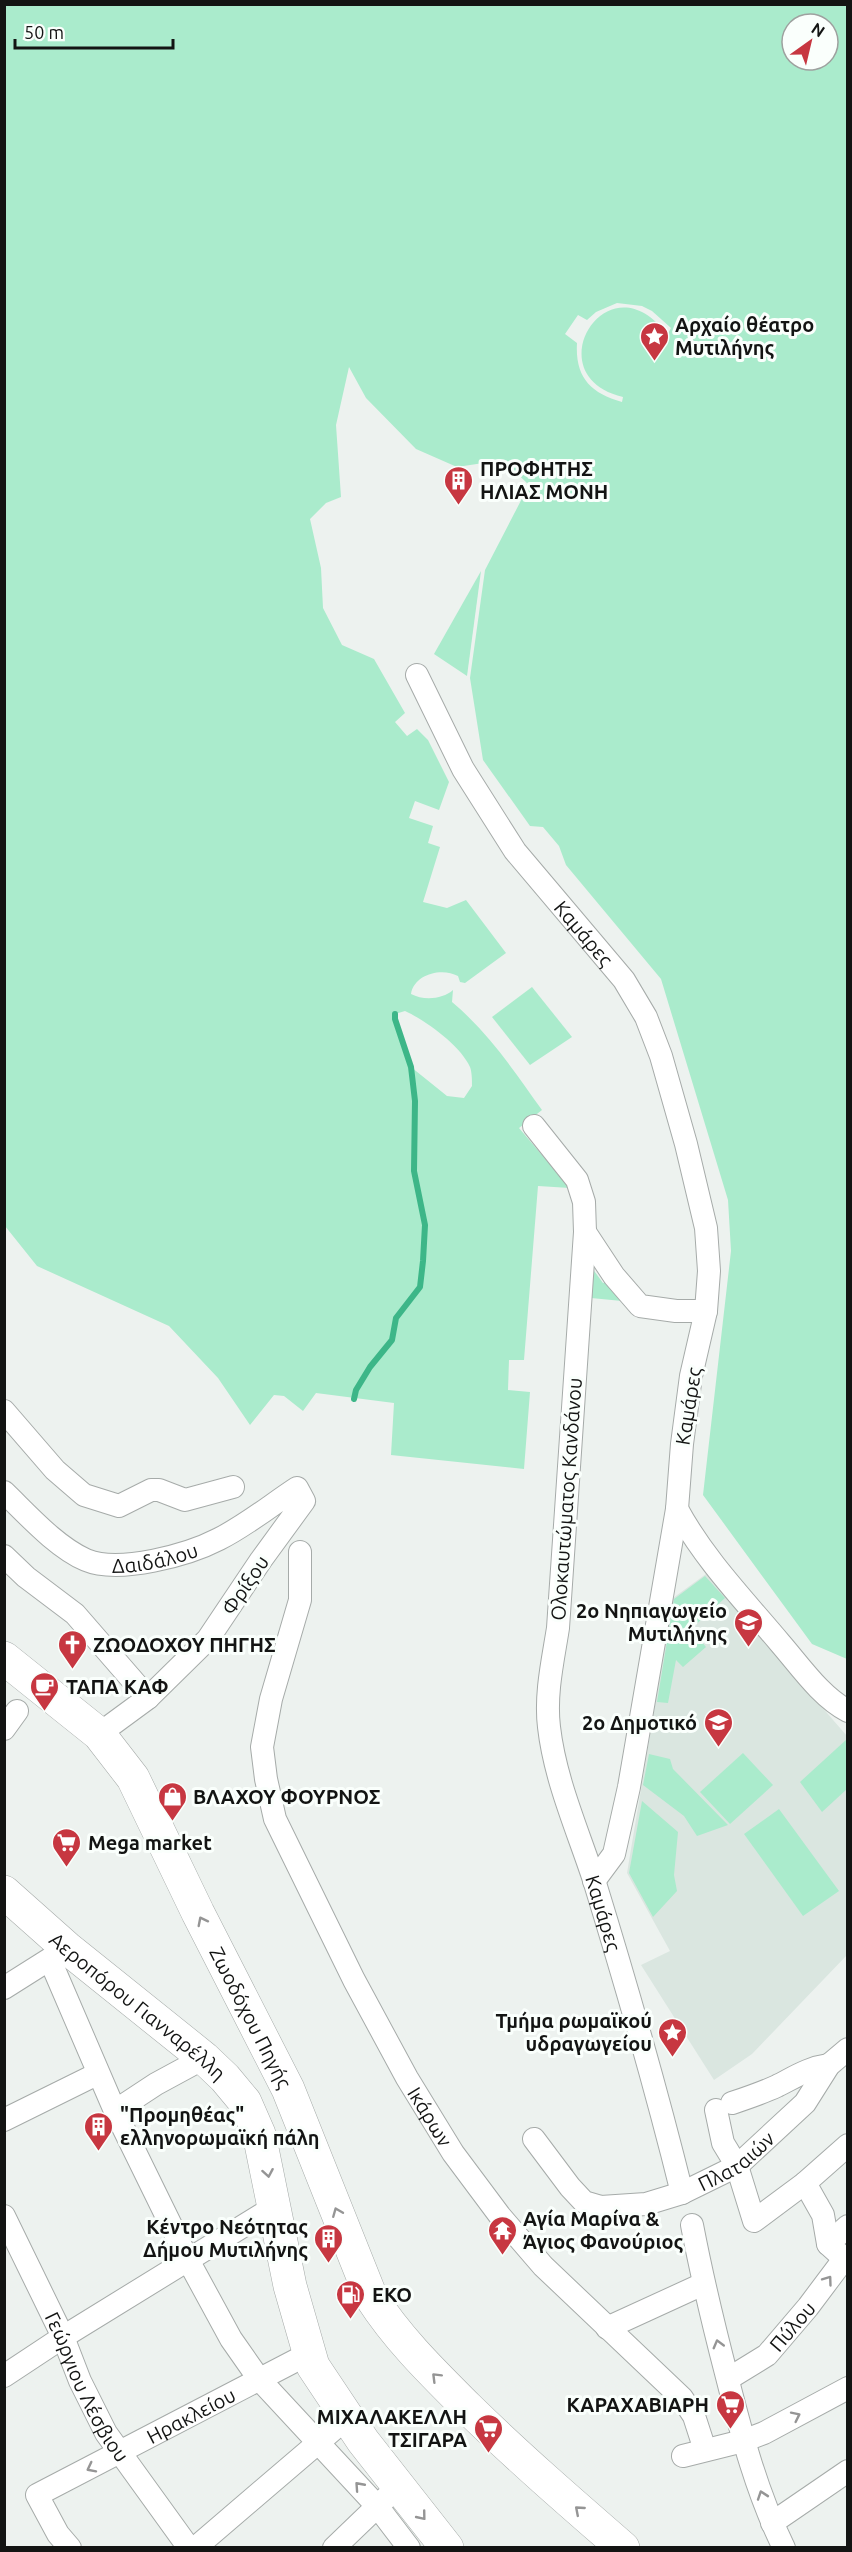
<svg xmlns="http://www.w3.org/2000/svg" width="852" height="2552" font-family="Ubuntu,sans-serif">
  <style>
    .built { fill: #dae6e0 }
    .green { fill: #aaebcc; fill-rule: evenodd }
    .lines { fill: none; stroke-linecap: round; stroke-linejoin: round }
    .stream { stroke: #3db688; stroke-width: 6 }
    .street-casing { stroke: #a6aba9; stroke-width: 24 }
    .primary-casing { stroke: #a6aba9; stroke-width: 34 }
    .street { stroke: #fff; stroke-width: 22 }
    .primary { stroke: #fff; stroke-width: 33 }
    .oneway { stroke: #959595 }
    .labels { text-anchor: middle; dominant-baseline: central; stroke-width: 6; stroke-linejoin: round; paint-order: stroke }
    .poi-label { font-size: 20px; font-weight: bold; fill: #131413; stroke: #fafffc; text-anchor: start }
    .street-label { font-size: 20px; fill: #131413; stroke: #fafffc }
  </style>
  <rect width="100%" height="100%" fill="#edf2ef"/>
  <path class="built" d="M706,1574L847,1736V1955L752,2054L714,2080L641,1965L670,1951L627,1873L673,1598Z"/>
  <g class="green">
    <path d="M4,5H847V1659L812,1644L703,1495L731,1251L728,1200L661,979L566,865L559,846L543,827L530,826L483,760L470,678L485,570L529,485L503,460L457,467L416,449L366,398L349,367L336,425L341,497L326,503L310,519L321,568L323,608L342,645L374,659L405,713L395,722L407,736L417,729L428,740L449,782L439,810L415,801L409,818L433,826L428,843L440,847L423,902L447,908L466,900L506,953L465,983L460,982L458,976C442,967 414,974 411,994C424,1001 443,999 453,990L452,1002C489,1033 514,1071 542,1110L519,1128L570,1188L538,1186L524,1360H509L508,1390L530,1392L524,1469L391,1455L394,1403L316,1393L303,1411L284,1396L274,1395L250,1425L218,1378L169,1326L37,1266L5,1226ZM792,24H828V60H792ZM617,303L642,306L652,311L671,328L667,335C609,254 533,376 623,397L622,402C590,393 575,377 577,343L565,334L578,315L587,320L596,312ZM405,1011C425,1020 461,1046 470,1067C472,1072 472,1081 472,1086L464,1098L447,1096L411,1067L395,1019V1014Z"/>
    <path d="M481,571L467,676L434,654Z"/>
    <path d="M532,987L572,1037L530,1065L492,1017Z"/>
    <path d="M592,1268L603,1283L607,1282L622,1301L591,1298Z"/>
    <path d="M705,1576L725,1598L691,1629L706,1647L683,1667L676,1660L668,1703L657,1702L674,1599Z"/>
    <path d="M847,1739V1789L822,1812L800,1782Z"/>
    <path d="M743,1753L773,1785L730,1824L700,1792Z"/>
    <path d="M649,1754L670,1759L673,1769L728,1825L697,1836L684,1816L643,1785Z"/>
    <path d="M642,1801L678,1832L674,1875L677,1891L653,1917L629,1873Z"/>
    <path d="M779,1809L839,1891L803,1916L744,1834Z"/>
  </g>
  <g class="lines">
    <path class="stream" d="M354,1399L356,1390L370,1367L392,1340L396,1318L420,1287L423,1261L425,1225L414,1171L415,1101L411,1067L395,1019V1014"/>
    <defs>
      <g id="street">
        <path id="s1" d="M417,675L463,769L515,851L624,980L646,1017L661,1056L686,1144L706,1228L709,1271L706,1311L691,1376L682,1444L677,1509L629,1787L614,1854L594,1881"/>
        <path id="s2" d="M534,1126L577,1180L584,1202L585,1232L558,1628C553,1660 545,1694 549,1727C555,1780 578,1831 594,1880C626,1984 656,2088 682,2193"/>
        <path d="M585,1232L614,1276L640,1306L676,1311H706"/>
        <path d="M4,1411L55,1470L84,1495L119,1506L151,1490H159L185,1500L233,1487"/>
        <path id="s3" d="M4,1492C27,1514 56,1547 86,1560C119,1574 188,1555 219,1539C247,1525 271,1505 297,1488L304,1501L261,1560L208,1639L148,1698L99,1734"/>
        <path d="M677,1509C704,1559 744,1600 780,1643C800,1666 821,1697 848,1711"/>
        <path id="s4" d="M300,1552V1600L271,1699L262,1747L266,1779L275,1819L354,1980L407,2078L453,2153L500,2216L543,2266L682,2398L694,2416L705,2450"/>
        <path d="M4,1556L26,1577L75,1614L148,1698"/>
        <path d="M4,1729L17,1711"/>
        <path d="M50,1960L115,2111L188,2260L231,2339L259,2379L377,2506L409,2548"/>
        <path d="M4,1988L61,1952"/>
        <path d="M732,2103C747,2098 762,2093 777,2086C795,2077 808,2068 829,2065"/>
        <path d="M716,2110L723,2143L737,2166L754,2221L805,2183"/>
        <path d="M115,2111L156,2084L204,2058"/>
        <path d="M4,2120L97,2074"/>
        <path id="s5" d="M534,2139L570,2187L584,2202L601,2207L646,2204L682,2193L737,2166L805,2103L829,2065L848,2049"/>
        <path d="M848,2145L805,2183L823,2215L828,2244L848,2262"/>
        <path id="s6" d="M4,2216L63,2337L80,2381L106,2433L189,2548"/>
        <path d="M692,2225C702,2277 714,2327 727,2377C742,2436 757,2493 784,2548"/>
        <path d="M828,2244L848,2226"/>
        <path d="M607,2328L703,2284"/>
        <path d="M4,2376L63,2337L274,2207"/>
        <path id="s7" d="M728,2379L767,2355L808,2307L844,2259"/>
        <path d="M683,2456L743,2441L764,2433L848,2388"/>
        <path d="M772,2523L848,2471"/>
        <path id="s8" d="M70,2548L58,2534L37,2495L310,2353"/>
        <path d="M195,2548L347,2418"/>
        <path d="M334,2548L387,2497"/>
      </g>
      <g id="primary">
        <path id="s9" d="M4,1658L99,1734L133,1778L198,1913L288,2089L371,2297C398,2339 432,2372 467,2407C517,2456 570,2502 623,2548"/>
        <path id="s10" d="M4,1892L67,1948L204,2058L225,2078L245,2102L259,2134L290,2286L313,2366L363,2441L447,2548"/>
      </g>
    </defs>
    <use href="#street" class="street-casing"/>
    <use href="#primary" class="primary-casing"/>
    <use href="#street" class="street"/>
    <use href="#primary" class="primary"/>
  </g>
  <defs><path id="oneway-chevron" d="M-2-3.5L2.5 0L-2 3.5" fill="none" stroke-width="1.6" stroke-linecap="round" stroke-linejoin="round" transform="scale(1.5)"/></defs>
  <g class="oneway">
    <use href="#oneway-chevron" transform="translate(202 1921) rotate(-117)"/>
    <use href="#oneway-chevron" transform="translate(268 2173) rotate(80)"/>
    <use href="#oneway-chevron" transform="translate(337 2212) rotate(-112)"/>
    <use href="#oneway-chevron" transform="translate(828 2280) rotate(-54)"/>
    <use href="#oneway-chevron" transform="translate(718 2344) rotate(-105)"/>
    <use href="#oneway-chevron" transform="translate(436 2377) rotate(-135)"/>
    <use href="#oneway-chevron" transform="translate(796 2416) rotate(-26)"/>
    <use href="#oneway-chevron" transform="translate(91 2468) rotate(153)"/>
    <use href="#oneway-chevron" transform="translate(359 2486) rotate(-132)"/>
    <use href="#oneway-chevron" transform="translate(762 2495) rotate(-109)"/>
    <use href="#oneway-chevron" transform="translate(579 2510) rotate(-139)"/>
    <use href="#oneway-chevron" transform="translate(422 2516) rotate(51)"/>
  </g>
  <defs>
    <symbol id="sight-pin" viewBox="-11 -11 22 30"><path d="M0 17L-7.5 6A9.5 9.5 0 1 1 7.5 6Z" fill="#c73741" stroke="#fafffc"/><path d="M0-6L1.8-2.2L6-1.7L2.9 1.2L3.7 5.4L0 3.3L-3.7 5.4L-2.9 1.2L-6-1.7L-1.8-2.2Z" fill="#fff"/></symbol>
    <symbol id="building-pin" viewBox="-11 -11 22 30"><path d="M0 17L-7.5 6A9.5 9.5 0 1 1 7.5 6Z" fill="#c73741" stroke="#fafffc"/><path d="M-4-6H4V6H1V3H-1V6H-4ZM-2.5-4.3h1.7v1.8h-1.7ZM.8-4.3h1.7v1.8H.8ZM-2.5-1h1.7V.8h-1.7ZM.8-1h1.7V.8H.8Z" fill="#fff"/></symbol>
    <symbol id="school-pin" viewBox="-11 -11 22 30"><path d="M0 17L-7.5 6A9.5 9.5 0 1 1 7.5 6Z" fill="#c73741" stroke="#fafffc"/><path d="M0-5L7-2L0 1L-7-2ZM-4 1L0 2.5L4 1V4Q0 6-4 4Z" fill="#fff"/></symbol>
    <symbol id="church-pin" viewBox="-11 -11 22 30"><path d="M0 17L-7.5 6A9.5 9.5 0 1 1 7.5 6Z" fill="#c73741" stroke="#fafffc"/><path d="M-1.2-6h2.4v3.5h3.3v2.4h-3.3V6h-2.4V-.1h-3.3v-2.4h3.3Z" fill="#fff"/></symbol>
    <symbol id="cafe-pin" viewBox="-11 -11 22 30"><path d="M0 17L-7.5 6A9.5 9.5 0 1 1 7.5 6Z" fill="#c73741" stroke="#fafffc"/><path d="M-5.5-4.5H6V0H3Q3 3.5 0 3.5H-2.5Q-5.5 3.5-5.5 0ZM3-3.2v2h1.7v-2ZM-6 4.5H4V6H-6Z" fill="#fff"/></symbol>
    <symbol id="shop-pin" viewBox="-11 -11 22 30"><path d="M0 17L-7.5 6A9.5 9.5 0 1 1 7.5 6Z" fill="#c73741" stroke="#fafffc"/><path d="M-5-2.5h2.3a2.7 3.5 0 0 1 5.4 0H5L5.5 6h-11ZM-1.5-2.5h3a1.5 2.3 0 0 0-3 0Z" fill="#fff"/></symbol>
    <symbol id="supermarket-pin" viewBox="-11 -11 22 30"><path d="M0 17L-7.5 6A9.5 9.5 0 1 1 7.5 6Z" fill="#c73741" stroke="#fafffc"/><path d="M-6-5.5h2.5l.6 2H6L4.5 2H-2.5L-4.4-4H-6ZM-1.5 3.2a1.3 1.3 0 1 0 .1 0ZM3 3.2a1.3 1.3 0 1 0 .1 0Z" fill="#fff"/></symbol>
    <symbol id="temple-pin" viewBox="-11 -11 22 30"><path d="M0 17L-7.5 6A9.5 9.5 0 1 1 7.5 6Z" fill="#c73741" stroke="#fafffc"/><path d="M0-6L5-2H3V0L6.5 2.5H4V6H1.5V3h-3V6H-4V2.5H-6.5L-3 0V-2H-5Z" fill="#fff"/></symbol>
    <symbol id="fuel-pin" viewBox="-11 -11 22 30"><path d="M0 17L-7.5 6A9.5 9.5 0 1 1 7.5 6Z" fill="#c73741" stroke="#fafffc"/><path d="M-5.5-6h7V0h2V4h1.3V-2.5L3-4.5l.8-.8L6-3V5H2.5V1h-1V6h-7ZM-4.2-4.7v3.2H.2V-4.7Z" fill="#fff"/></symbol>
  </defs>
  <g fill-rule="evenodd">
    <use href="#sight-pin" x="638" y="320" width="33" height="45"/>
    <use href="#building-pin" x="442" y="464" width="33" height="45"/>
    <use href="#school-pin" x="732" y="1606" width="33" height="45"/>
    <use href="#church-pin" x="56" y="1628" width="33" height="45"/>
    <use href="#cafe-pin" x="28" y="1670" width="33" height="45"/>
    <use href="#school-pin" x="702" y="1706" width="33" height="45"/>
    <use href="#shop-pin" x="156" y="1780" width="33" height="45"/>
    <use href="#supermarket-pin" x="50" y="1826" width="33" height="45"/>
    <use href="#sight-pin" x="656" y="2016" width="33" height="45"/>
    <use href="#building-pin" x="82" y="2110" width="33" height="45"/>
    <use href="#temple-pin" x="486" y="2214" width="33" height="45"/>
    <use href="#building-pin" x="312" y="2222" width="33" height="45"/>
    <use href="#fuel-pin" x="334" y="2278" width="33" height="45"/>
    <use href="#supermarket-pin" x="714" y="2388" width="33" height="45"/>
    <use href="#supermarket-pin" x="472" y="2412" width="33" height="45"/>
  </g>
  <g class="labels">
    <g class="poi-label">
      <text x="675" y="324">Αρχαίο θέατρο<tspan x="675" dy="23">Μυτιλήνης</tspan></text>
      <text x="480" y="468">ΠΡΟΦΗΤΗΣ<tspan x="480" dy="23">ΗΛΙΑΣ MONH</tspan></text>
      <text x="727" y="1610" text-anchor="end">2ο Νηπιαγωγείο<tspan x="727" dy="23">Μυτιλήνης</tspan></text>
      <text x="93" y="1644">ΖΩΟΔΟΧΟΥ ΠΗΓΗΣ</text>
      <text x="66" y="1686">ΤΑΠΑ ΚΑΦ</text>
      <text x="697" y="1722" text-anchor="end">2ο Δημοτικό</text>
      <text x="193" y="1796">ΒΛΑΧΟΥ ΦΟΥΡΝΟΣ</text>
      <text x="88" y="1842">Mega market</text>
      <text x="652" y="2020" text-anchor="end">Τμήμα ρωμαϊκού<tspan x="652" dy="23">υδραγωγείου</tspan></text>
      <text x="120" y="2114">"Προμηθέας"<tspan x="120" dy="23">ελληνορωμαϊκή πάλη</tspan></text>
      <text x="523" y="2218">Αγία Μαρίνα &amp;<tspan x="523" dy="23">Άγιος Φανούριος</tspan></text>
      <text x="308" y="2226" text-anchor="end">Κέντρο Νεότητας<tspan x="308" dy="23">Δήμου Μυτιλήνης</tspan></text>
      <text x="372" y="2294">EKO</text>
      <text x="709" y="2404" text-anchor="end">ΚΑΡΑΧΑΒΙΑΡΗ</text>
      <text x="467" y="2416" text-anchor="end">ΜΙΧΑΛΑΚΕΛΛΗ<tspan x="467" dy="23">ΤΣΙΓΑΡΑ</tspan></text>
    </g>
    <g class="street-label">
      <text stroke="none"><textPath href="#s1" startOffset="309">Καμάρες</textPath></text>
      <text transform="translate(688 1406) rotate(-81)">Καμάρες</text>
      <text transform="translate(566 1499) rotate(-86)">Ολοκαυτώματος Κανδάνου</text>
      <text stroke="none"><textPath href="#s3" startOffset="177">Δαιδάλου</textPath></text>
      <text transform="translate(245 1585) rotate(-56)">Φρίξου</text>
      <text stroke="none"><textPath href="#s2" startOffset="813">Καμάρες</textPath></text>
      <text stroke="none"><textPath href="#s10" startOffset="176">Αεροπόρου Γιανναρέλλη</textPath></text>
      <text stroke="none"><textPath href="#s9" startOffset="444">Ζωοδόχου Πηγής</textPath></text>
      <text stroke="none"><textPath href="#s4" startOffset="609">Ικάρων</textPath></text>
      <text stroke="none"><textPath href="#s5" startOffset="244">Πλαταιών</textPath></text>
      <text stroke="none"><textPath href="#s7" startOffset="84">Πύλου</textPath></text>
      <text stroke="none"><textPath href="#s6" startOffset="190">Γεώργιου Λέσβιου</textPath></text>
      <text stroke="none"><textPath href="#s8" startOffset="236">Ηρακλείου</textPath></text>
    </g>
  </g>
  <rect width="852" height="2552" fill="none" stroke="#131413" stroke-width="12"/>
  <g transform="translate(810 42) rotate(34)"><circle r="28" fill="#fafffc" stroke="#9ea19f" stroke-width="1.5"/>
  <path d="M0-4.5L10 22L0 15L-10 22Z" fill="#c73741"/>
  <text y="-9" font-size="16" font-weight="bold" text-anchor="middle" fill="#131413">N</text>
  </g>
  <path d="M15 39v9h158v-9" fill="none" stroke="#131413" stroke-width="3"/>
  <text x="24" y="39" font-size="18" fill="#131413" stroke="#fafffc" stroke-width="4.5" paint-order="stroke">50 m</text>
</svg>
